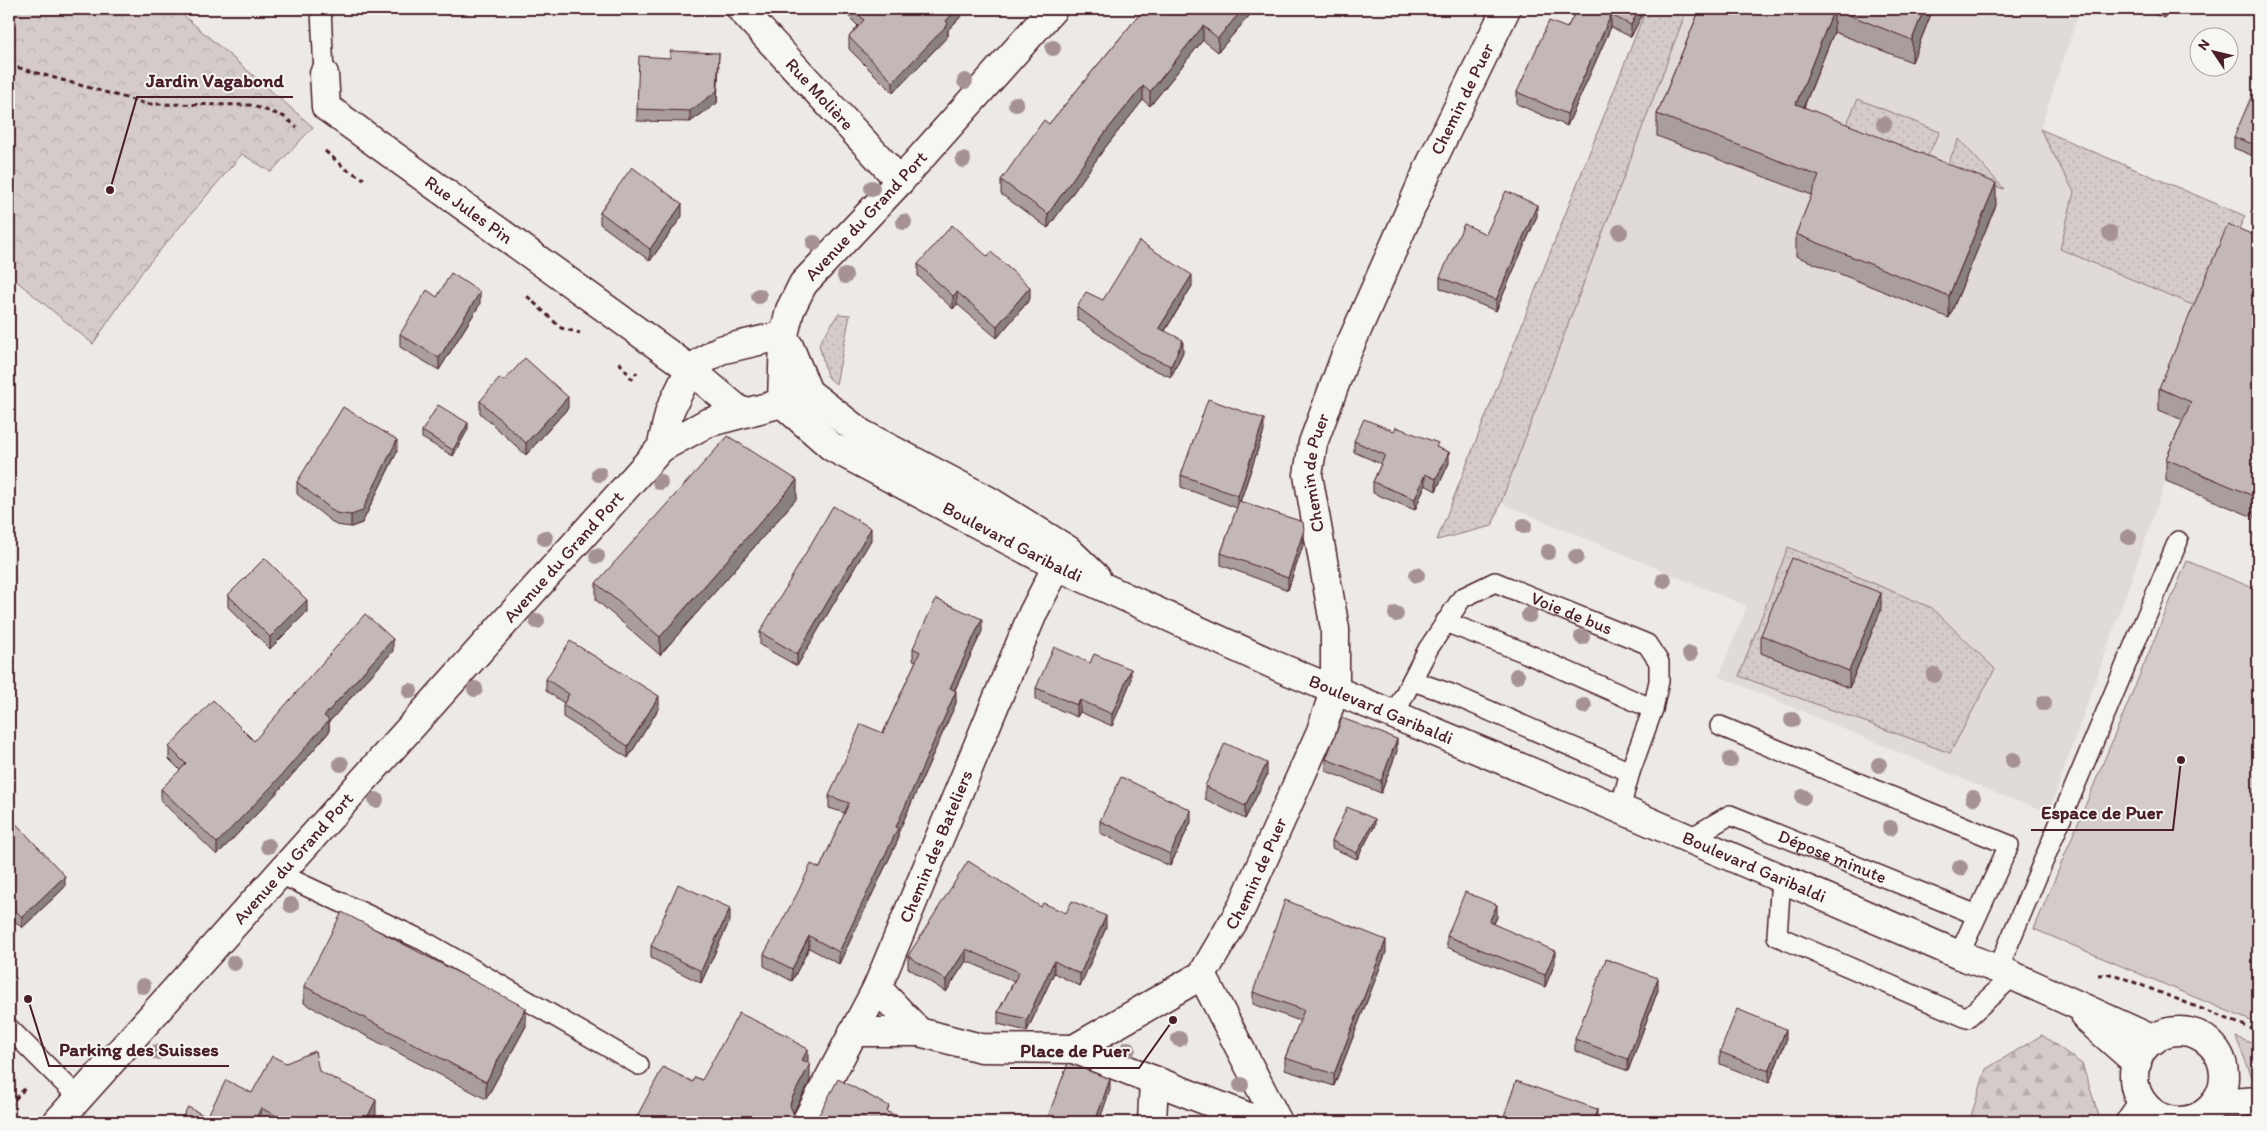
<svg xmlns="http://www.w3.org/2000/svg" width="2267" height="1131" font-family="Itim,sans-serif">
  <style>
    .built { fill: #e0dad8 }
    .grass { fill: url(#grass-dots); stroke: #8f757a }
    .forest { fill: url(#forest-firs); stroke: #8f757a }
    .park { fill: url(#park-crowns); stroke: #8f757a }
    .garden { fill: #d4cbca; stroke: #8f757a }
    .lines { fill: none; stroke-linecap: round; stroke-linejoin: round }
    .service-casing { stroke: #4a1f2b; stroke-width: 22 }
    .minor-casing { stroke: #4a1f2b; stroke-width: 31 }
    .tertiary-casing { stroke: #4a1f2b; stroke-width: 31 }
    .secondary-casing { stroke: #4a1f2b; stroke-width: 31 }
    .path { stroke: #4a1f2b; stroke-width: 3; stroke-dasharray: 5 4; stroke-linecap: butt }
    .service { stroke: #f6f6f2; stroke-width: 19 }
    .minor { stroke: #f6f6f2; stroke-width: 28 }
    .tertiary { stroke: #f6f6f2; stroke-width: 28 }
    .secondary { stroke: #f6f6f2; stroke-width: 28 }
    .tree { fill: #a69295 }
    .wall { fill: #a99d9d; stroke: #4a1f2b }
    .shaded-wall { fill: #898080; stroke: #4a1f2b }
    .building { fill: #c4b7b7; stroke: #4a1f2b }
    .labels { text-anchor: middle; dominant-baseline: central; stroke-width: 4; stroke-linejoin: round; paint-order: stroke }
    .street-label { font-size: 18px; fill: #4a1f2b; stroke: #f6f6f2 }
    .leader { fill: none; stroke: #4a1f2b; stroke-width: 2 }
    .callout-dot { fill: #4a1f2b; stroke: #f6f6f2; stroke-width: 2 }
    .callout-label { font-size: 19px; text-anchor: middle; font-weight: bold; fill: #4a1f2b; stroke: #f6f6f2; stroke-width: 4; stroke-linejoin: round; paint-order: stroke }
  </style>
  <defs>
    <pattern id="grass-dots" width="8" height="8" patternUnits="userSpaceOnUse" patternTransform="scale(1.25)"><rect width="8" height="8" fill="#d4cbca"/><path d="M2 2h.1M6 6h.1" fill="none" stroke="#b8aeae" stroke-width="1.8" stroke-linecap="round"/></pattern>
    <pattern id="forest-firs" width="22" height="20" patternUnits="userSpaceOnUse" patternTransform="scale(1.25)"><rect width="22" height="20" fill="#d4cbca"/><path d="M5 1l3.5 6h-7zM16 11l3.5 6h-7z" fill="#b8aeae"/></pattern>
    <pattern id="park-crowns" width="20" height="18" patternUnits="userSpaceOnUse" patternTransform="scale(1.25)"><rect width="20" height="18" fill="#d4cbca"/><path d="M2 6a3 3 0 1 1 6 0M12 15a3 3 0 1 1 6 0" fill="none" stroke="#b8aeae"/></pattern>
  </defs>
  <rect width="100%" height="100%" fill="#ece9e6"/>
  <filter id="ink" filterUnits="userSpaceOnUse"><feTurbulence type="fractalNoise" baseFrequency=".02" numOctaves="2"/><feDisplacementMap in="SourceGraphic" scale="10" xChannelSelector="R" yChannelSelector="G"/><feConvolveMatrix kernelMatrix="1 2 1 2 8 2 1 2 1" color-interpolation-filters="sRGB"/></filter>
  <g filter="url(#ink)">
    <path class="built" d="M1649,9H2080L2040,129L2228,246L2166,481L2049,812L2003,796L1719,676L1747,606L1458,485Z"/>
    <g class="grass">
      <path d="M1646,9H1687L1492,526L1437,540Z"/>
      <path d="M1858,99L1940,132L1923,165L1843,132Z"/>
      <path d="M2040,129L2245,216L2202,309L2060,249L2074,192Z"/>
      <path d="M1959,139L2004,189L1944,172Z"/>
      <path d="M838,314L850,315L836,384L827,376L819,344Z"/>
      <path d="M1788,547L1932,608L1995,669L1950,753L1739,676Z"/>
    </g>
    <path class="forest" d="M2042,1035L2082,1064L2100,1119L2094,1122H1969L1986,1069Z"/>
    <path class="park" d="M9,9H176L313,127L271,172L242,154L144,269L93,344L9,275Z"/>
    <g class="garden">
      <path d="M2187,561L2258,590V1024L2034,929Z"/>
      <path d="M2236,1037L2258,1046V1078L2252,1077Z"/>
    </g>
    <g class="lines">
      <defs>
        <g id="service">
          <path d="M321,9L324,74"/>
          <path d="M1445,622L1521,651L1653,709"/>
          <path d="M1413,681L1451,694L1630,772"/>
          <path id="s1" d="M1394,715L1428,649L1462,598L1495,582L1647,644L1659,662V681L1653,709L1630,772L1620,809"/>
          <path d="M1720,726L2009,845L1959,955"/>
          <path id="s2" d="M1689,839L1730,815L1977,915"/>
          <path d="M280,874L424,941L639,1065"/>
          <path d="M1781,878L1777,936L1967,1018L2013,976"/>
          <path d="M1998,969L2178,541"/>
          <path d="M9,1028L79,1098"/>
        </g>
        <g id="minor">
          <path id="s3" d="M741,9L900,181"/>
          <path id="s4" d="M324,74L326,107L690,369L742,413"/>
          <path id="s5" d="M1202,975L1242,907L1321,731L1335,689V629L1308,475L1313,443L1345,357L1431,163L1506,9"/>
          <path d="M1202,975L1278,1122"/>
          <path d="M877,988L919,1032L981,1048L1074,1049L1261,1122"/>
          <path d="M853,1032H919"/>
          <path d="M1074,1049L1202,975"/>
          <path id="s6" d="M806,1122L877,988L1033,613L1057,566"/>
          <path d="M1152,1122L1154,1080"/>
          <path d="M2130,1122L2143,1103"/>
          <path d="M2154,1122L2163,1118"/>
        </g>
        <g id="tertiary">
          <path d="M661,448L707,423L782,403L804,394"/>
          <path id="s7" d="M57,1122L661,448L670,410L690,369L720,350L784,335"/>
        </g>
        <g id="secondary">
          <path id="s8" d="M1053,9L900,181L803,284L790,310L784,335L782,403L832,447L1057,566L1279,667L1620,809L1959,955L1998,969L2154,1040"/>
          <path d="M789,346L808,392L862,434L989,501L1068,550L1096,577"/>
          <path d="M2086,1018L2137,1063"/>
          <circle cx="2179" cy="1076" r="45"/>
          <path d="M2216,1102L2231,1103L2258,1101"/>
        </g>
      </defs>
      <use href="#service" class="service-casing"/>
      <use href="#minor" class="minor-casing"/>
      <use href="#tertiary" class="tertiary-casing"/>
      <use href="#secondary" class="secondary-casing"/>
      <g class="path">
        <path d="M9,65L147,104L250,105L283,116L297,127"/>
        <path d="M325,151L346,169L364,179"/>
        <path d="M527,296L561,328L580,333"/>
        <path d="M619,362L632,379L637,372"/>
        <path d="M2098,975L2113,974L2258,1031"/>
        <path d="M9,1106L27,1086"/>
      </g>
      <use href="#service" class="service"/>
      <use href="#minor" class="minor"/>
      <use href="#tertiary" class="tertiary"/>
      <use href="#secondary" class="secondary"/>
    </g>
    <g class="tree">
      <circle cx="1053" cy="48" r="8"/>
      <circle cx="965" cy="81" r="8"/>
      <circle cx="1016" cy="104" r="8"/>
      <circle cx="1884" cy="124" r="8"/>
      <circle cx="963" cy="160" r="8"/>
      <circle cx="872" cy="188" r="8"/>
      <circle cx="904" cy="222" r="8"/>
      <circle cx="1620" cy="232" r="8"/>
      <circle cx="2110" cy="233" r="8"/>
      <circle cx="814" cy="243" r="8"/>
      <circle cx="845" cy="276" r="8"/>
      <circle cx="759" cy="296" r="8"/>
      <circle cx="599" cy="474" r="8"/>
      <circle cx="660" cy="482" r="8"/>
      <circle cx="1524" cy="526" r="8"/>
      <circle cx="2129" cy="537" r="8"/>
      <circle cx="545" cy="538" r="8"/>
      <circle cx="1548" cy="552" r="8"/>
      <circle cx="597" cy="556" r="8"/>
      <circle cx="1576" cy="557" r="8"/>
      <circle cx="1417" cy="575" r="8"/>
      <circle cx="1664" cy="580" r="8"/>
      <circle cx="1396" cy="614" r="8"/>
      <circle cx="1529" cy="615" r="8"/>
      <circle cx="537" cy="621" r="8"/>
      <circle cx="1582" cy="637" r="8"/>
      <circle cx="1690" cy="654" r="8"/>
      <circle cx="1934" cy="675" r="8"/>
      <circle cx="1517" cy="676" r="8"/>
      <circle cx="475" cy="689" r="8"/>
      <circle cx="410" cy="691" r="8"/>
      <circle cx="2044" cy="703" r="8"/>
      <circle cx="1584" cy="706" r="8"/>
      <circle cx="1792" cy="720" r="8"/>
      <circle cx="1730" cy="760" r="8"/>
      <circle cx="2013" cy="760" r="8"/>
      <circle cx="341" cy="764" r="8"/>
      <circle cx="1879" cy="765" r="8"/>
      <circle cx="1803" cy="797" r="8"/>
      <circle cx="1973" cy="798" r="8"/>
      <circle cx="376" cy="800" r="8"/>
      <circle cx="1890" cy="828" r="8"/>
      <circle cx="268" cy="846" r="8"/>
      <circle cx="1960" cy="868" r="8"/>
      <circle cx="291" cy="905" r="8"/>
      <circle cx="234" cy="963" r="8"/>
      <circle cx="143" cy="986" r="8"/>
      <circle cx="1179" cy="1039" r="8"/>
      <circle cx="1128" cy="1049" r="8"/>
      <circle cx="157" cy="1052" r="8"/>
      <circle cx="1241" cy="1085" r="8"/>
    </g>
    <g class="wall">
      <path d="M841,9H968L948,30V36L893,93L849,49V37L858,26Z"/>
      <path d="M1144,9H1255L1218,52L1203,40L1150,106L1143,100L1104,149L1048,228L1001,194V180L1049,124Z"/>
      <path d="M1577,9H1645L1631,37L1611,27L1567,126L1517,104V92L1567,28Z"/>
      <path d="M1700,9H1933L1912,62L1834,32L1804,107L1996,205L1949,318L1796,256V234L1812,195L1657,136V114Z"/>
      <path d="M2141,9H2168L2164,18Z"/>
      <path d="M719,65L717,103L690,122L637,121V109Z"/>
      <path d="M2258,98V158L2234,148V137Z"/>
      <path d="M600,212L682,216L650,261L600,224Z"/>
      <path d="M1537,216L1496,311L1440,288V277Z"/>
      <path d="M2258,237V519L2166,481V459L2183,420L2159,410V388Z"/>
      <path d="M918,264L1030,299L997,338L957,304L953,309L918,276Z"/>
      <path d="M1192,286L1165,331L1183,352L1171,377L1143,365L1077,319V307L1103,300Z"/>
      <path d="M480,304L439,370L400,347V334Z"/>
      <path d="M504,381L568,408L526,455L480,413V401Z"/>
      <path d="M468,429L453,456L422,438V431Z"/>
      <path d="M1264,431L1240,502L1304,542L1288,590L1221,565V553L1237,508L1181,487V475Z"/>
      <path d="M1354,441L1438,448L1449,463L1436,491L1425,485L1415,510L1373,493V482L1381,464L1354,452Z"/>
      <path d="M397,452L362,523L351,527L336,525L297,494V482Z"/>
      <path d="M797,498L660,655L596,600V583Z"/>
      <path d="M871,540L797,666L760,645V632Z"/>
      <path d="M228,595L307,612L270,649L228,607Z"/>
      <path d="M1881,610L1849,688L1761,653V635Z"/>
      <path d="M982,631L955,690L956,703L898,833V840L839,964L809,948L792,981L764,966V954L820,868L845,813L829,808V796L883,733L916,661L913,660V648Z"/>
      <path d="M393,651L329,722V732L273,797L217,855L161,801V789L180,770L169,759V747L254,741Z"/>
      <path d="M1090,663L1131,681L1112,726L1080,712L1077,717L1036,700V688Z"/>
      <path d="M546,679L659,708L628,758L563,717V705L564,703L546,691Z"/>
      <path d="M1397,751L1381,793L1326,771V759Z"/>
      <path d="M1267,775L1245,819L1205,799V786Z"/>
      <path d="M9,816L65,887L22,928L9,915Z"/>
      <path d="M1100,821L1191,822L1170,866L1100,833Z"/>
      <path d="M1375,825L1357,859L1332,848V841Z"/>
      <path d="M1041,907L1066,913L1106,928L1080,986L1054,973L1027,1031L998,1024V1012L1014,981L966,961L946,992L908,968V956Z"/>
      <path d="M1497,917L1494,924L1555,963L1545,987L1447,947V936Z"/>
      <path d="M730,920L701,983L651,958V946Z"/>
      <path d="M1386,952L1334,1086L1285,1070V1058L1300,1021L1253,1004V992Z"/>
      <path d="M304,986L526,1026L486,1099L304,1003Z"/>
      <path d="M1658,990L1628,1071L1575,1051V1039Z"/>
      <path d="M1786,1041L1769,1083L1720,1064V1052Z"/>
      <path d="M286,1063L319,1071L376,1116L372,1122H180L207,1117L252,1093Z"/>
    </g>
    <g class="shaded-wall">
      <path d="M957,9H968L948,30V36L893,93V82Z"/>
      <path d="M1243,9H1255L1218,52V38Z"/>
      <path d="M1639,9H1645L1631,37V25Z"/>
      <path d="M1834,9V32L1796,126V104Z"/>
      <path d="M1924,9H1933L1912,62V40Z"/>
      <path d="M2164,9H2168L2164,18Z"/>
      <path d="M1611,15V27L1567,126V114Z"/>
      <path d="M1203,26V40L1150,106V92Z"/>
      <path d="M719,53L717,103L690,122V111Z"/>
      <path d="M1143,86V100L1104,149L1048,228V214L1104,134Z"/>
      <path d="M1996,183V205L1949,318V296Z"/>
      <path d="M682,204V216L650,261V249Z"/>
      <path d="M1537,205V216L1496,311V300Z"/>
      <path d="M1192,275V286L1159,340V328Z"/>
      <path d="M1030,287V299L997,338V326Z"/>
      <path d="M480,292V304L439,370V358Z"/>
      <path d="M957,292V304L953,309V296Z"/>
      <path d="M1183,340V352L1171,377V366Z"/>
      <path d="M568,397V408L526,455V443Z"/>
      <path d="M1264,419V431L1238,508V496Z"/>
      <path d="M468,423V429L453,456V450Z"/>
      <path d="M397,440V452L362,523L351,527V515Z"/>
      <path d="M1449,452V463L1436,491V479Z"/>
      <path d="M1425,474V485L1415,510V499Z"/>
      <path d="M797,480V498L660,655V637Z"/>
      <path d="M871,528V540L797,666V654Z"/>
      <path d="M1304,530V542L1288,590V578Z"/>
      <path d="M1881,593V610L1849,688V671Z"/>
      <path d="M307,600V612L270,649V637Z"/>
      <path d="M982,619V631L950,700V688Z"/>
      <path d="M393,639V651L329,722V732L273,797L217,855V843L324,716Z"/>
      <path d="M1131,669V681L1112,726V714Z"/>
      <path d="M956,691V703L898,833V840L839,964V952Z"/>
      <path d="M659,696V708L628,758V746Z"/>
      <path d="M1080,700V712L1077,717V705Z"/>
      <path d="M1397,739V751L1381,793V781Z"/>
      <path d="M1267,763V775L1245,819V806Z"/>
      <path d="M1191,810V822L1170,866V854Z"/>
      <path d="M1375,819V825L1357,859V853Z"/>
      <path d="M65,876V887L22,928V917Z"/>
      <path d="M1497,905V917L1489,933V922Z"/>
      <path d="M730,908V920L701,983V971Z"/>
      <path d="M1106,916V928L1080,986V974Z"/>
      <path d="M809,936V948L792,981V969Z"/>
      <path d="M1386,940V952L1334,1086V1074Z"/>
      <path d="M966,949V961L946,992V980Z"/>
      <path d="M1555,951V963L1545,987V975Z"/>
      <path d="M1054,961V973L1027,1031V1019Z"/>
      <path d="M1658,978V990L1628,1071V1059Z"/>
      <path d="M526,1008V1026L486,1099V1082Z"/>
      <path d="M1786,1029V1041L1769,1083V1071Z"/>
      <path d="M808,1049V1066L802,1060Z"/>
      <path d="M810,1064V1081L792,1115L790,1105L792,1098Z"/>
      <path d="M1110,1079V1090L1099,1122H1095Z"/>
      <path d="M376,1100V1116L372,1122H365Z"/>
      <path d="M261,1108V1122H254Z"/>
      <path d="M1597,1109V1120L1596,1122H1593Z"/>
    </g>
    <g class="building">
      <path d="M853,9H957L946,21L948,24L893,82L849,37L864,20Z"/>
      <path d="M1144,9H1243L1218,38L1203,26L1150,92L1143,86L1104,134L1048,214L1001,180L1044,120L1049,124Z"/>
      <path d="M1577,9H1639L1631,25L1611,15L1567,114L1517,92L1549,21L1567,28Z"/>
      <path d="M1700,9H1924L1912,40L1834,9L1796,104L1996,183L1949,296L1796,234L1819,176L1657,114Z"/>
      <path d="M670,51L719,53L717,91L690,111L637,109L639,56L670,58Z"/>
      <path d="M2252,95L2258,98V146L2234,137Z"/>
      <path d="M632,167L682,204L650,249L600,212Z"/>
      <path d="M1506,191L1537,205L1496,300L1440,277L1464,224L1486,234Z"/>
      <path d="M2228,224L2258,237V498L2166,459L2191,402L2159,388Z"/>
      <path d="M952,225L988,257L991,252L1030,287L997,326L957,292L953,296L918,264Z"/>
      <path d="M1139,241L1192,275L1159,328L1183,340L1171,366L1143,354L1077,307L1086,292L1103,300Z"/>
      <path d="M451,273L480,292L439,358L400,334L427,290L437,297Z"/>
      <path d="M525,358L568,397L526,443L480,401L500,378L504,381Z"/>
      <path d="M1208,399L1264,419L1238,496L1181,475Z"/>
      <path d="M438,405L468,423L453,450L422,431Z"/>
      <path d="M343,407L397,440L362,511L351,515L336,513L297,482Z"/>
      <path d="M1364,419L1394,431L1396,427L1438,443L1436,447L1449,452L1436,479L1425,474L1415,499L1373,482L1385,455L1354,441Z"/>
      <path d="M728,436L797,480L660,637L596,583Z"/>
      <path d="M1239,501L1303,522L1304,530L1288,578L1221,553Z"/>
      <path d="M833,506L871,528L797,654L760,632Z"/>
      <path d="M265,558L307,600L270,637L228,595Z"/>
      <path d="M1792,558L1881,593L1849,671L1761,635Z"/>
      <path d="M936,599L982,619L950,688L956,691L896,827L898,828L839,952L809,936L792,969L764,954L797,894L811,864L820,868L849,803L829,796L861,724L883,733L920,652L913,648Z"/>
      <path d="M365,614L393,639L324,716L329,720L273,785L217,843L161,789L186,764L169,747L213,700L254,741Z"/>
      <path d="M570,641L659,696L628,746L563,705L569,694L546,679Z"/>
      <path d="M1054,647L1090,663L1094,654L1131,669L1112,714L1080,700L1077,705L1036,688Z"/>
      <path d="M1342,718L1397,739L1381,781L1326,759Z"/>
      <path d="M1225,743L1267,763L1245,806L1205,786Z"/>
      <path d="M1121,777L1191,810L1170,854L1100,821Z"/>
      <path d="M1347,807L1375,819L1357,853L1332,841Z"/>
      <path d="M9,816L65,876L22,917L9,904Z"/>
      <path d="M968,861L1041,907L1043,903L1066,913L1072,901L1106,916L1080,974L1054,961L1027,1019L998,1012L1019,972L966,949L946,980L908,956Z"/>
      <path d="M678,884L730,908L701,971L651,946Z"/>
      <path d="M1465,892L1497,905L1489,922L1555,951L1545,975L1447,936Z"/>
      <path d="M1285,900L1386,940L1334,1074L1285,1058L1304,1010L1253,992Z"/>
      <path d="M342,912L526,1008L486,1082L304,986Z"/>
      <path d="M1606,959L1658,978L1628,1059L1575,1039Z"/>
      <path d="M1737,1009L1786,1029L1769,1071L1720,1052Z"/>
      <path d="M739,1013L794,1039L793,1041L808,1049L802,1060L810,1064L792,1098L790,1105L793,1113L798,1119L807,1121L815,1118L820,1113L838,1079L889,1106L887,1112L898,1116L896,1122H634L663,1067L693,1082L695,1077L702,1080Z"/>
      <path d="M315,1051L319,1071L376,1100L365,1122H288L261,1108L254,1122H180L188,1107L207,1117L226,1080L252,1093L272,1056L286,1063Z"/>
      <path d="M1068,1063L1110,1079L1095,1122H1046Z"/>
      <path d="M1516,1081L1597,1109L1593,1122H1502Z"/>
      <path d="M1855,1116L1867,1122H1852Z"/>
    </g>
  </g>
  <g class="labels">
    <g class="street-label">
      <text stroke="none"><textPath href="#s3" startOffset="116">Rue Molière</textPath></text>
      <text stroke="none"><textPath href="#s5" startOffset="940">Chemin de Puer</textPath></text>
      <text stroke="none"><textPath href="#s4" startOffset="209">Rue Jules Pin</textPath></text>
      <text transform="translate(866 216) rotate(-47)">Avenue du Grand Port</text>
      <text stroke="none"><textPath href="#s5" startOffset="535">Chemin de Puer</textPath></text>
      <text stroke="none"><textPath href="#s8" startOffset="765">Boulevard Garibaldi</textPath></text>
      <text stroke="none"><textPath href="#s7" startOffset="759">Avenue du Grand Port</textPath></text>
      <text stroke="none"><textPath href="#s1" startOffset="255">Voie de bus</textPath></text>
      <text stroke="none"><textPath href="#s8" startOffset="1170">Boulevard Garibaldi</textPath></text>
      <text stroke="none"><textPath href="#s6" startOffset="305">Chemin des Bateliers</textPath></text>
      <text stroke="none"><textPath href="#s2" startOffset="158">Dépose minute</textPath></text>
      <text stroke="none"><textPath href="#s7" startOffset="354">Avenue du Grand Port</textPath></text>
      <text stroke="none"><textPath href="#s8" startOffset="1575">Boulevard Garibaldi</textPath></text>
      <text stroke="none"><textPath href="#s5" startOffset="115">Chemin de Puer</textPath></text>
    </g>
  </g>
  <path class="leader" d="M110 190L137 97H293M2181 760L2173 830H2031M28 999L49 1066H229M1173 1020L1139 1068H1010"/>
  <g class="callout-dot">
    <circle cx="110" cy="190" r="5"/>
    <circle cx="2181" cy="760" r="5"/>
    <circle cx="28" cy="999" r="5"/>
    <circle cx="1173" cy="1020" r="5"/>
  </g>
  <g class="callout-label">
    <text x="215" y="87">Jardin Vagabond</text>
    <text x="2102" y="819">Espace de Puer</text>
    <text x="139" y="1056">Parking des Suisses</text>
    <text x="1075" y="1057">Place de Puer</text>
  </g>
  <rect width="2267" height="1131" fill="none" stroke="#f6f6f2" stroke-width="30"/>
  <rect x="15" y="15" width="2237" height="1101" fill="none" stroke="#4a1f2b" stroke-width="2" filter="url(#ink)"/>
  <g transform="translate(2214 52) rotate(305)"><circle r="24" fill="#f6f6f2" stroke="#b1a0a2"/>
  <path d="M0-4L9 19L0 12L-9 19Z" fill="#4a1f2b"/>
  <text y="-8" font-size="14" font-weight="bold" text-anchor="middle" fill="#4a1f2b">N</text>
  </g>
</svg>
